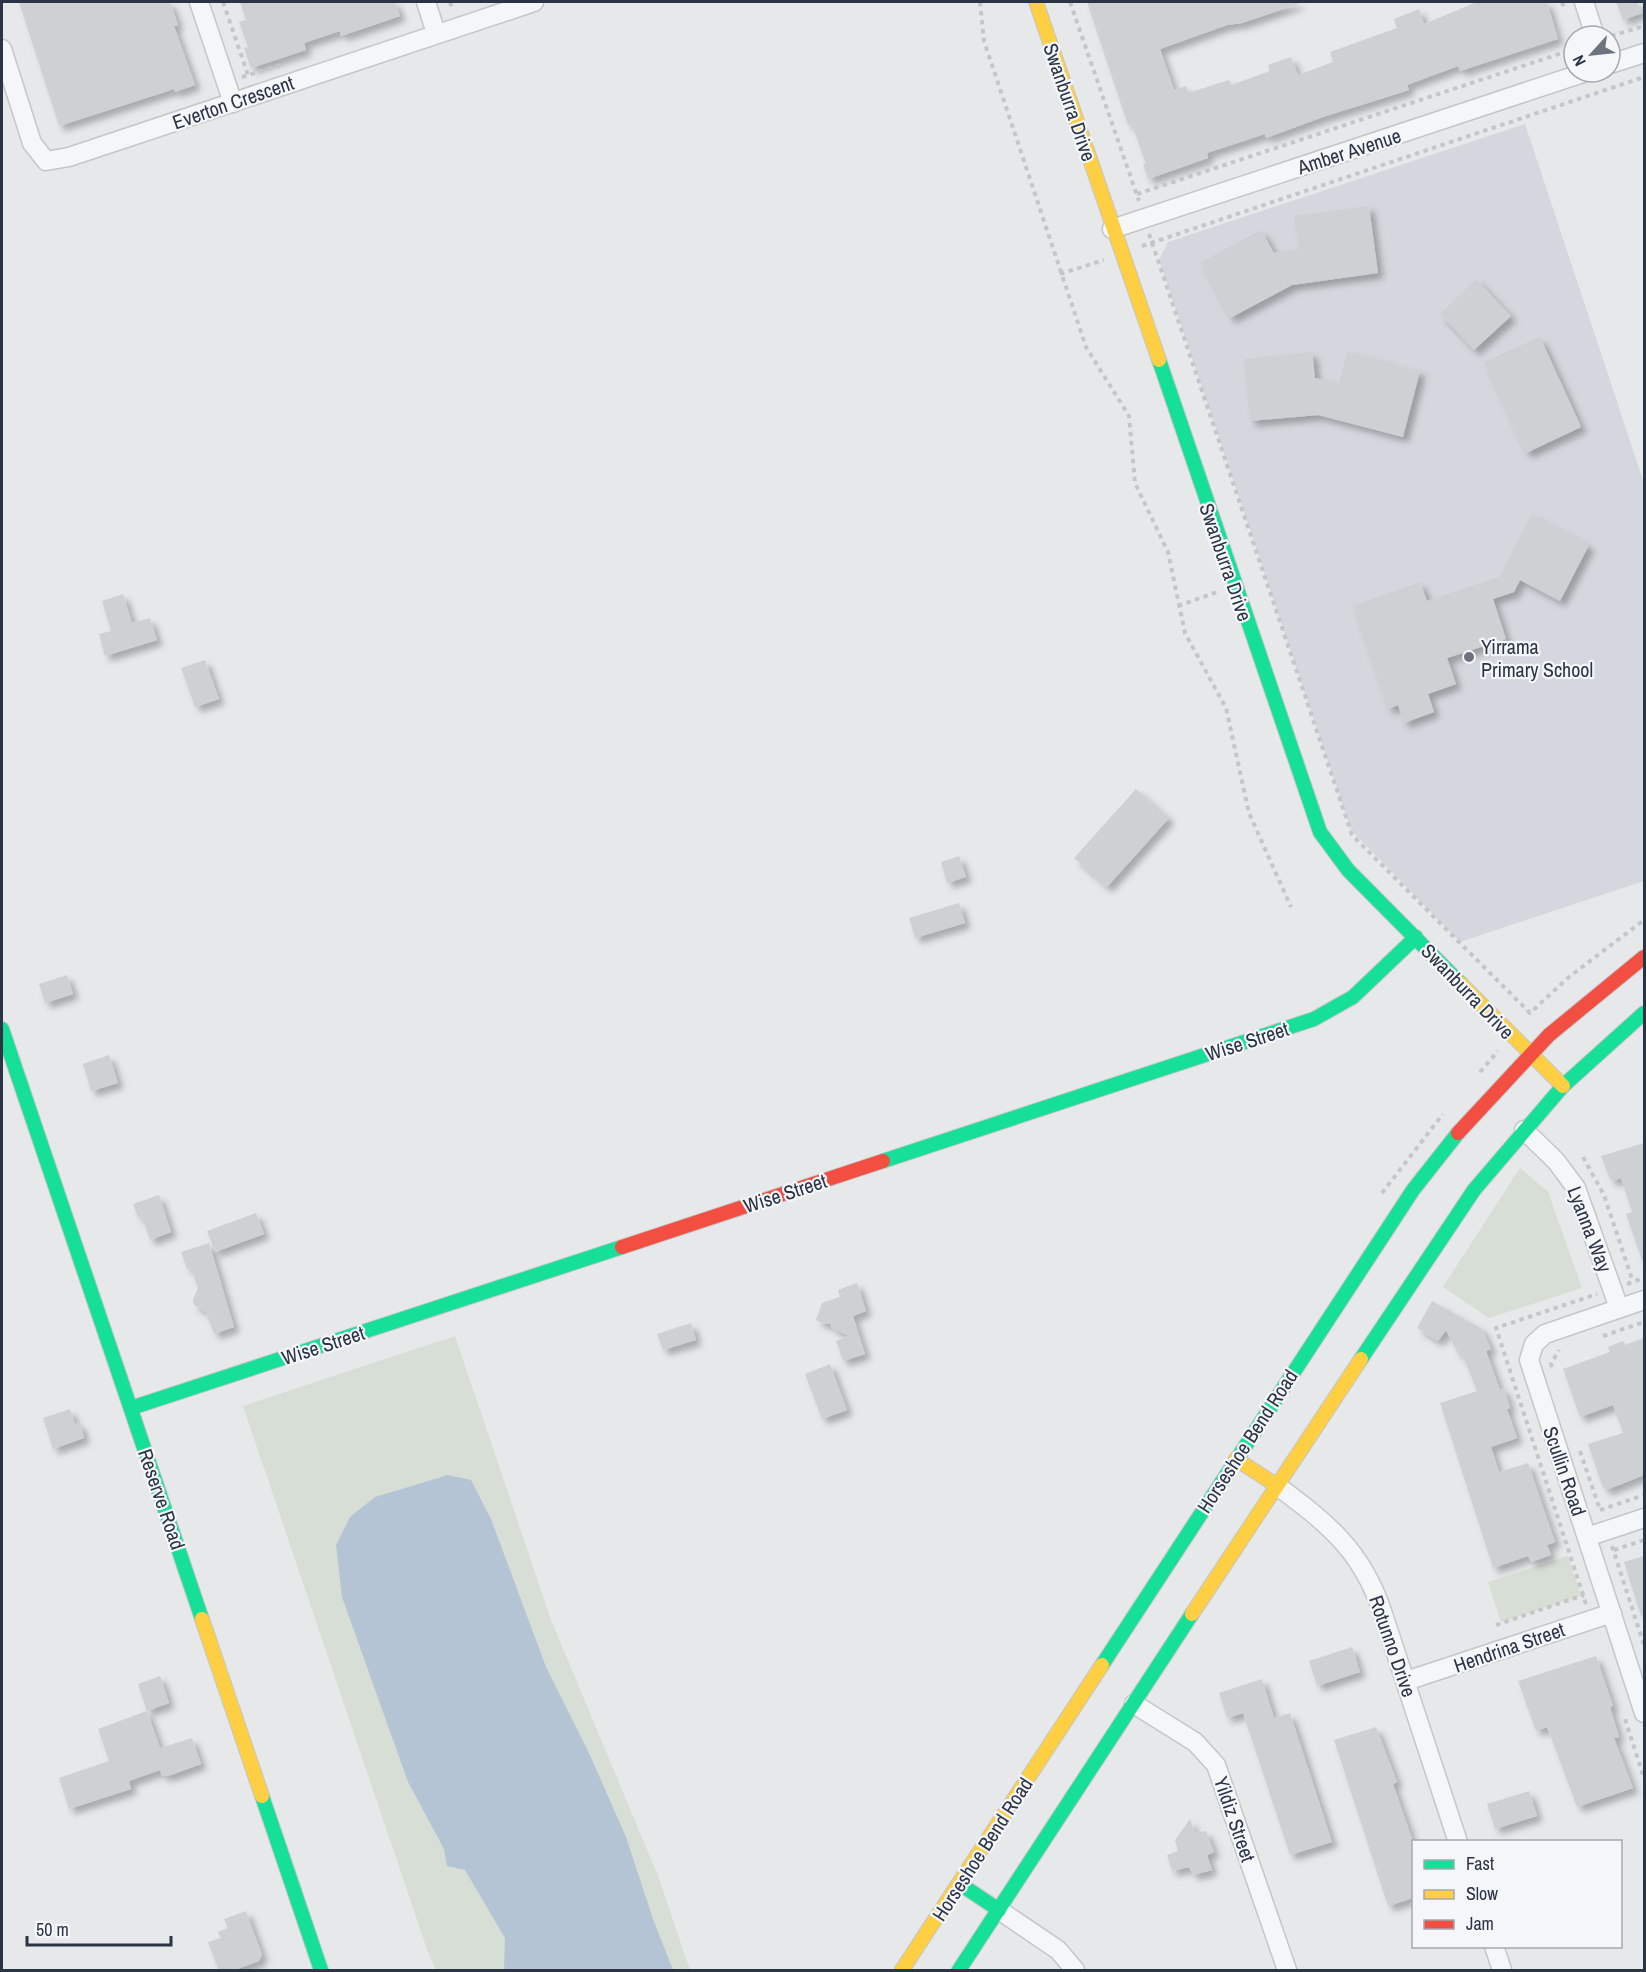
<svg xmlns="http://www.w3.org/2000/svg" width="1646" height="1972" font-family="'Archivo Narrow',sans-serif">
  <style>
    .built { fill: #d4d7dd }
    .green { fill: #d6ded6 }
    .water { fill: #b4c4d5 }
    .building { fill: #ced0d3; filter: url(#shadow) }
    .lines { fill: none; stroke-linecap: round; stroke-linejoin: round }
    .street-casing { stroke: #c4c6c8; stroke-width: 21 }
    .fast-casing { stroke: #c4c6c8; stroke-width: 16 }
    .slow-casing { stroke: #c4c6c8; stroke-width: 16 }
    .jam-casing { stroke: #c4c6c8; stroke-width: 16 }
    .path { stroke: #c5c6ca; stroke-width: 4; stroke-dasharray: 4.5 4.5; stroke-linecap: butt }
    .street { stroke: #f5f6f7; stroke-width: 18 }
    .fast { stroke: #16e098; stroke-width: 14 }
    .slow { stroke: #ffcf43; stroke-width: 14 }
    .jam { stroke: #f24e42; stroke-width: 14 }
    .poi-dot { fill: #6c737f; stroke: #f4f6f9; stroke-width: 2 }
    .labels { text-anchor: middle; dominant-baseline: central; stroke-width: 4.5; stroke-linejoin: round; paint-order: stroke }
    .street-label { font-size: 20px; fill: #2b3445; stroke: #f4f6f9 }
    .poi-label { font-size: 20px; fill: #2b3445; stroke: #f4f6f9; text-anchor: start }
  </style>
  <defs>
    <filter id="shadow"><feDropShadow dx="5.5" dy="5.5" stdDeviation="3" flood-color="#0004"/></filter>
  </defs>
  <rect width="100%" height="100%" fill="#e6e8ea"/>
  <path class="built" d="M1525,124L1644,483V881L1460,942L1351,830L1159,260L1168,242Z"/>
  <g class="green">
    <path d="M1520,1168L1548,1192L1582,1288L1489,1318L1443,1287Z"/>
    <path d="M455,1336L551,1620L658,1876L690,1970H436L428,1952L243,1406Z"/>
    <path d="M1568,1556L1581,1596L1501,1622L1488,1582Z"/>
  </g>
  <path class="water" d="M448,1475L471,1480L491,1519L546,1667L589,1753L626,1837L653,1919L673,1970H504L505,1938L465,1870L447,1866L444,1849L408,1782L342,1597L336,1545L350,1517L375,1497Z"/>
  <g class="building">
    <path d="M19,2H170L178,25L174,26L195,85L175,92L174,89L59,126Z"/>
    <path d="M240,2H395L400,16L341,36L340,31L304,43L306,50L251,68L244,48L248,47L239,22L246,20Z"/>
    <path d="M1087,2H1298V4L1242,23L1227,25L1160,49L1174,90L1186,86L1188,93L1229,80L1231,85L1270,71L1268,65L1291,57L1298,75L1333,62L1330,52L1397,28L1394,19L1419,9L1424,24L1477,2H1547L1558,39L1460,71L1458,66L1407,85L1409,90L1323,117L1266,138L1265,134L1207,153L1208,158L1148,179L1143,164H1146L1132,124L1128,125Z"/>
    <path d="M1616,2H1637L1642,13L1623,20Z"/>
    <path d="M1369,206L1378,273L1292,285L1230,318L1201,262L1261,230L1274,253L1299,249L1294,216Z"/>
    <path d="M1476,279L1511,316L1474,350L1440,314Z"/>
    <path d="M1540,337L1581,427L1526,453L1484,362Z"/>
    <path d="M1312,352L1315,378L1339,384L1347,352L1420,371L1403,437L1318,415L1250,421L1244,359Z"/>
    <path d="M1531,515L1589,545L1560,601L1520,580L1514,592L1493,599L1506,639L1447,658L1456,684L1428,694L1434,712L1404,723L1398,705L1388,709L1353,606L1420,582L1427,601L1499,577Z"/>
    <path d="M123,594L132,623L150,618L157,640L105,656L99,634L111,631L102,601Z"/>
    <path d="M205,660L219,699L195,707L181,668Z"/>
    <path d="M1136,789L1169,818L1107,887L1074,858Z"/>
    <path d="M959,856L966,877L947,883L941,862Z"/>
    <path d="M959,903L965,923L915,938L909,918Z"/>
    <path d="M67,975L73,994L45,1003L39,984Z"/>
    <path d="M109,1055L118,1083L91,1091L83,1064Z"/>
    <path d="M1644,1143V1260H1642L1626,1214L1632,1212L1621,1178L1611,1181L1601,1156Z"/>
    <path d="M159,1195L171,1232L150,1240L142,1216L138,1217L133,1204Z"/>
    <path d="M256,1213L264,1234L215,1252L207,1231Z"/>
    <path d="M209,1243L234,1327L214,1334L206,1312L194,1305L193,1300L198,1288L191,1268L187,1269L181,1252Z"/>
    <path d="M857,1283L866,1311L853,1316L865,1354L843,1361L836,1341L849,1336L832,1328L830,1323L825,1324L816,1320L822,1303L840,1297L838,1290Z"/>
    <path d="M1432,1301L1482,1329L1491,1349L1486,1351L1500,1390L1504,1388L1510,1408L1507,1409L1517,1438L1491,1447L1499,1472L1528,1463L1555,1542L1547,1545L1551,1555L1531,1562L1528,1556L1493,1568L1440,1403L1477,1391L1462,1354L1459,1355L1446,1330L1438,1341L1417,1328Z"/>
    <path d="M691,1323L696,1340L663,1350L657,1334Z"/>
    <path d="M1644,1338V1475L1609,1489L1603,1488L1588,1444L1623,1433L1613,1405L1580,1417L1563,1369L1610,1352L1608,1347L1623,1341L1625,1345Z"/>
    <path d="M830,1364L847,1410L822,1419L805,1374Z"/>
    <path d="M70,1409L75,1424L80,1423L84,1438L53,1449L43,1418Z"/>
    <path d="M1644,1556V1615L1641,1616L1624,1562Z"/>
    <path d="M1352,1647L1360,1672L1317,1686L1309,1661Z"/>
    <path d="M1596,1656L1613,1706L1610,1707L1619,1737L1614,1738L1633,1788L1577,1807L1547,1727L1536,1731L1518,1681Z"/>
    <path d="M160,1676L169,1703L147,1711L160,1748L192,1738L201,1764L171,1775L162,1776L160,1770L129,1781L131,1789L69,1809L59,1778L109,1761L98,1729L147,1711L138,1684Z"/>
    <path d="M1262,1679L1274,1718L1290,1713L1332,1842L1290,1855L1243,1713L1227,1718L1219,1693Z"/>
    <path d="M1376,1727L1397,1782L1393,1784L1413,1842V1898L1388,1906L1334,1740Z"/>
    <path d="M1529,1791L1537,1816L1495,1829L1487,1804Z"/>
    <path d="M1190,1819L1195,1833L1206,1831L1214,1852L1207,1855L1212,1870L1193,1875L1189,1867L1172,1871L1167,1855L1178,1851L1175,1840Z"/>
    <path d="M246,1911L262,1955L259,1961L232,1971H219L208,1942L221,1938L218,1932L228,1928L224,1919Z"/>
  </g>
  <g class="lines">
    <defs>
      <g id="street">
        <path d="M199,2L233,103"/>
        <path d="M426,2L436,33"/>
        <path d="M1584,2L1595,36"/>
        <path d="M2,49L32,143L46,161L69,157L534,2"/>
        <path d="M1610,64L1644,53"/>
        <path d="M1112,229L1586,72"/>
        <path d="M1524,1130L1556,1161L1576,1188L1619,1308"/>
        <path d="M1644,1300L1545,1334L1534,1344L1529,1360L1644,1713"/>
        <path d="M1276,1485C1327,1523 1361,1549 1382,1611L1458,1842"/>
        <path d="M1587,1537L1644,1518"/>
        <path d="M1406,1681L1612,1613"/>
        <path d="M1134,1704L1195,1742L1216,1765L1287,1970"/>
        <path d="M999,1910L1058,1950L1075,1970"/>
        <path d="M1494,1946L1502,1970"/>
      </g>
      <g id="fast">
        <path d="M1159,360L1320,832L1348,870L1460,983"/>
        <path d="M2,1029L202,1619"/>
        <path d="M883,1161L1314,1019L1353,997L1416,937"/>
        <path d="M1361,1359L1474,1190L1563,1086L1644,1013"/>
        <path d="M131,1408L622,1247"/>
        <path d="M1102,1665L1413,1190L1458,1133"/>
        <path d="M262,1796L321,1970"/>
        <path d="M960,1884L999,1910"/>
        <path d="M959,1970L1192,1614"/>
      </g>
      <g id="slow">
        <path d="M1036,2L1159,360"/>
        <path d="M1460,983L1563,1086"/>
        <path d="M1236,1459L1276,1485"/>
        <path d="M1192,1614L1361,1359"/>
        <path d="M202,1619L262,1796"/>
        <path d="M902,1970L1102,1665"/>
      </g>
      <g id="jam">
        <path d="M1458,1133L1549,1035L1644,957"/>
        <path d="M622,1247L883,1161"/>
      </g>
    </defs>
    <use href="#street" class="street-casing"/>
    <use href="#fast" class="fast-casing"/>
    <use href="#slow" class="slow-casing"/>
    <use href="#jam" class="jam-casing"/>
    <g class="path">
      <path d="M223,2L248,75"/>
      <path d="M450,2L453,10"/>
      <path d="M980,2L984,41L1086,347L1129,416L1135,483L1168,552L1185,633L1226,708L1249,813L1291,907"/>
      <path d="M1070,2L1139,201"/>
      <path d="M1562,2L1565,10"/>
      <path d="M1611,36L1644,26"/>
      <path d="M242,77L281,65"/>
      <path d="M1137,194L1574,49"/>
      <path d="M1149,234L1352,835L1530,1013L1569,977L1644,920"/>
      <path d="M1142,246L1644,77"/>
      <path d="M1060,274L1104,260"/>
      <path d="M1178,606L1217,592"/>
      <path d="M1480,1072L1498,1051"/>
      <path d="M1583,1157L1604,1195L1633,1282"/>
      <path d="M1382,1193L1443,1114"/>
      <path d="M1627,1284L1644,1278"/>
      <path d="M1603,1336L1644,1322"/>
      <path d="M1552,1367L1551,1364L1559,1350"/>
      <path d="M1580,1451L1600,1510"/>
      <path d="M1600,1510L1644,1495"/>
      <path d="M1612,1546L1644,1645"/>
      <path d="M1614,1550L1644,1540"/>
      <path d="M1586,1604L1496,1328L1597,1294"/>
      <path d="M1496,1625L1584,1595"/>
      <path d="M1625,1719L1644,1778"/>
    </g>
    <use href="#street" class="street"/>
    <use href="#fast" class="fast"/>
    <use href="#slow" class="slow"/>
    <use href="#jam" class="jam"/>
  </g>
  <circle class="poi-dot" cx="1469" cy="657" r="6"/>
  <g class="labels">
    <g class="street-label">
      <text transform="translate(233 102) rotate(-19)">Everton Crescent</text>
      <text transform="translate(1070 102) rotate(71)">Swanburra Drive</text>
      <text transform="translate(1349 151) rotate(-18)">Amber Avenue</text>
      <text transform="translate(1226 562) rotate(71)">Swanburra Drive</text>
      <text transform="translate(1468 991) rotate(46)">Swanburra Drive</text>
      <text transform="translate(1247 1041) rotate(-18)">Wise Street</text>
      <text transform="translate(785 1193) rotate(-18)">Wise Street</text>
      <text transform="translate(1590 1229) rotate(69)">Lyanna Way</text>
      <text transform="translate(323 1345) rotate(-18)">Wise Street</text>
      <text transform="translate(1247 1441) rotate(-57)">Horseshoe Bend Road</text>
      <text transform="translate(1565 1471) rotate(71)">Scullin Road</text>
      <text transform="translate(162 1499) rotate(71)">Reserve Road</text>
      <text transform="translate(1393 1646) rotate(71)">Rotunno Drive</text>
      <text transform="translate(1509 1647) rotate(-19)">Hendrina Street</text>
      <text transform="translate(1235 1819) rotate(71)">Yildiz Street</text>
      <text transform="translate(982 1849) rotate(-57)">Horseshoe Bend Road</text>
    </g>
    <g class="poi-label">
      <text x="1481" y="646">Yirrama<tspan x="1481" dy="23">Primary School</tspan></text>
    </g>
  </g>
  <rect width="1646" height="1972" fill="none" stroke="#2b3445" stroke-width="6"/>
  <rect x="1412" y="1840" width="210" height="108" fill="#f4f6f9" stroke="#a4a8b1" stroke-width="1.5"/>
  <rect x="1424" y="1860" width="30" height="9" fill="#16e098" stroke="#a4a8b1" stroke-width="1.5"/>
  <text x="1466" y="1870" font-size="18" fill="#2b3445">Fast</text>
  <rect x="1424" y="1890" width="30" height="9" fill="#ffcf43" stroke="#a4a8b1" stroke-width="1.5"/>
  <text x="1466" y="1900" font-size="18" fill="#2b3445">Slow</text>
  <rect x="1424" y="1920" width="30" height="9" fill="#f24e42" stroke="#a4a8b1" stroke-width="1.5"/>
  <text x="1466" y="1930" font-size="18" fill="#2b3445">Jam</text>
  <g transform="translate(1592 54) rotate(243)"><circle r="28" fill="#f4f6f9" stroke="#a4a8b1" stroke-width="1.5"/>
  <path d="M0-4.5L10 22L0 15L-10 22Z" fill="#6c737f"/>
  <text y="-9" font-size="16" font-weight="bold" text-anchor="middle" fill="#2b3445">N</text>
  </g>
  <path d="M27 1936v9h144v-9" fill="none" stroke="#2b3445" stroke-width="3"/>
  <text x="36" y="1936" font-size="18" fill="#2b3445" stroke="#f4f6f9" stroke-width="4.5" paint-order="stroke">50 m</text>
</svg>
